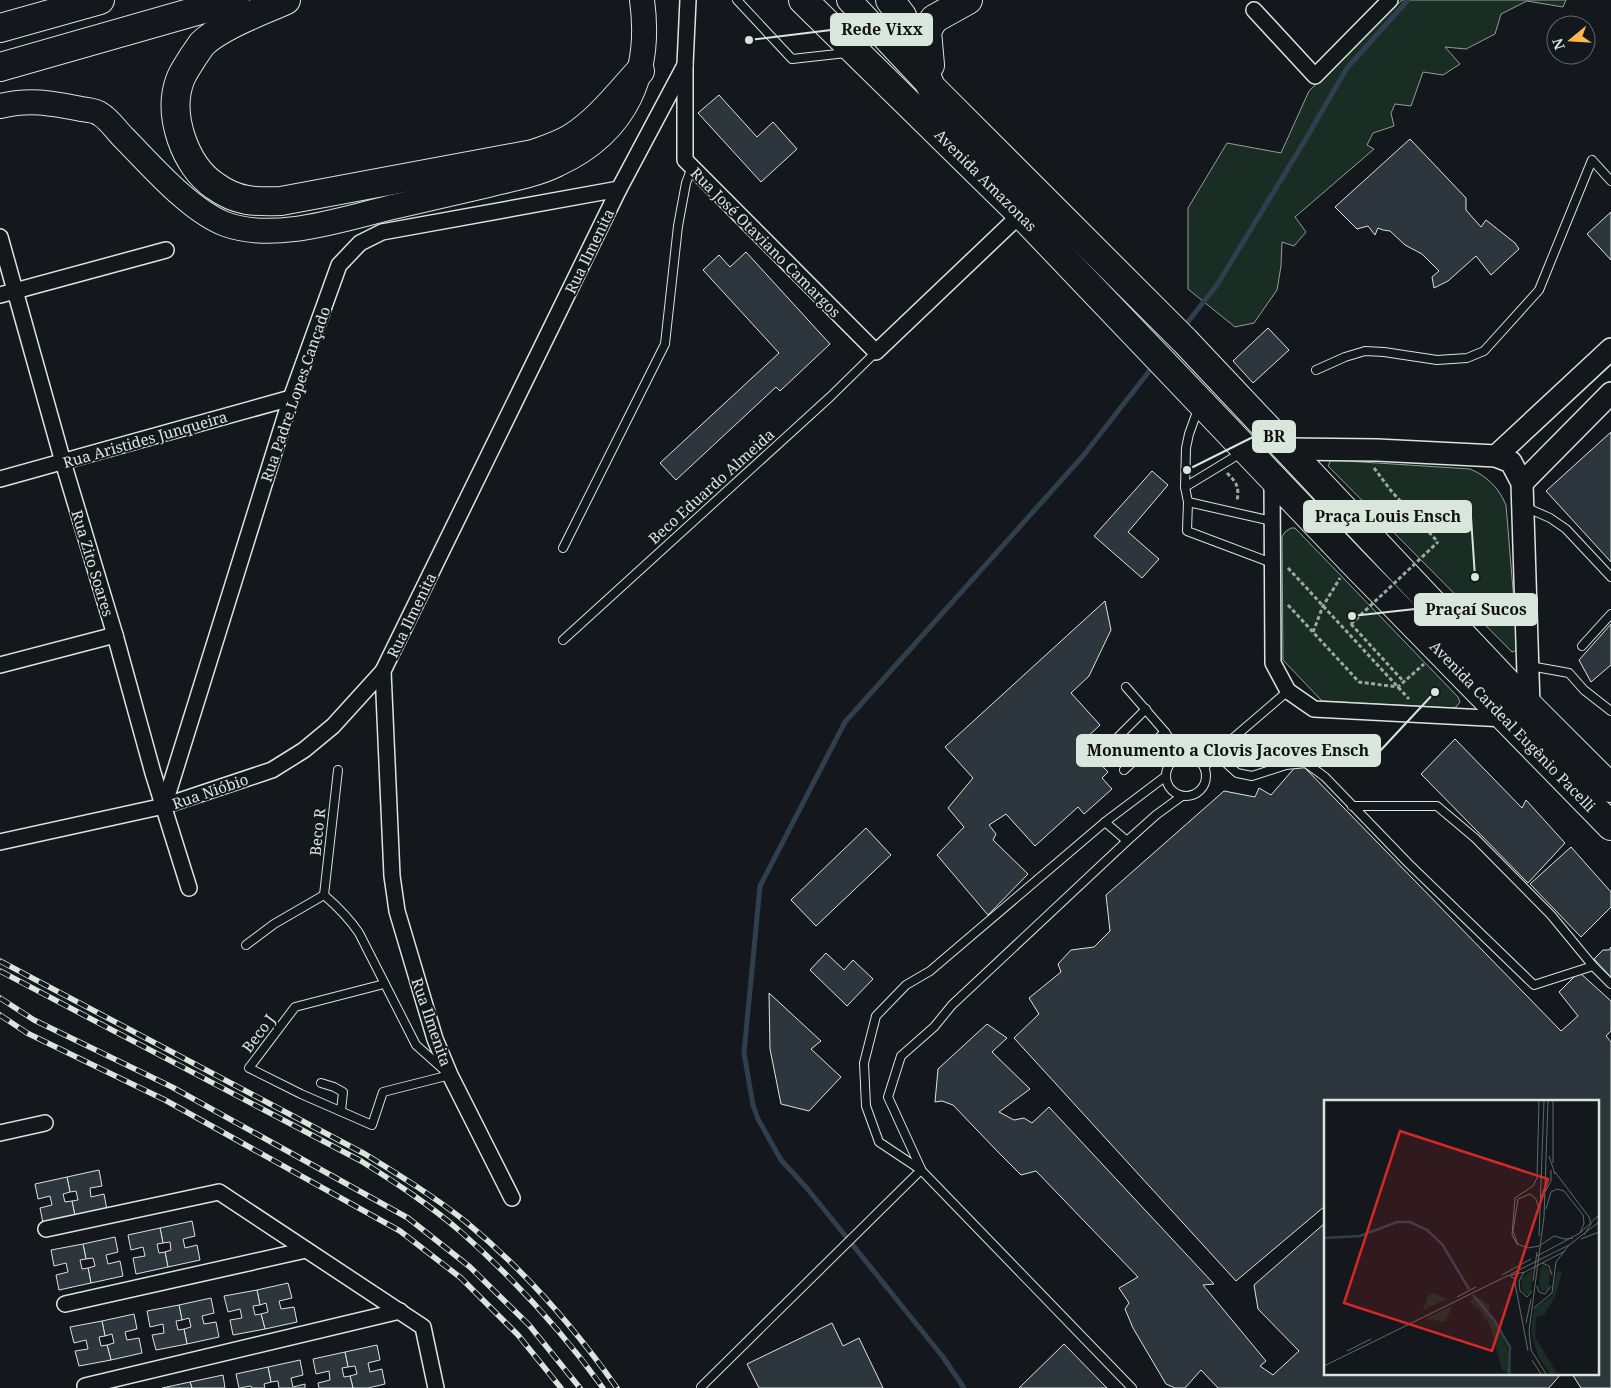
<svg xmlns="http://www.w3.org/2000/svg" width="1611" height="1388" font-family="'Noto Serif',serif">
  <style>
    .green { fill: #1a2d24; stroke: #939e99 }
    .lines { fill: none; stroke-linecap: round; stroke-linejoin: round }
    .stream { stroke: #2f3f4d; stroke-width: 5 }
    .building { fill: #2c363c; stroke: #d8e6dc }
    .lane-casing { stroke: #d8e6dc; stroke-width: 10 }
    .street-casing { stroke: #d8e6dc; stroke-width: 18 }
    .secondary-casing { stroke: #d8e6dc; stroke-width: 24 }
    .primary-casing { stroke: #d8e6dc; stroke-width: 26 }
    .highway-casing { stroke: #d8e6dc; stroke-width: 30 }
    .path { stroke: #9da8a2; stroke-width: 3; stroke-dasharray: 4 2.5; stroke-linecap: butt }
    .lane { stroke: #14181c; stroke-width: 8 }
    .street { stroke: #14181c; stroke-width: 15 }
    .secondary { stroke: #14181c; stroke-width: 21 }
    .primary { stroke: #14181c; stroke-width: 24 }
    .highway { stroke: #14181c; stroke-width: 28 }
    .rail-casing { stroke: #d8e6dc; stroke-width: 5.5 }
    .rail { stroke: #14181c; stroke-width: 4; stroke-dasharray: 11; stroke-linecap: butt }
    .path-bridge { stroke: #9da8a2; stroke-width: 3; stroke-dasharray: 4 2.5; stroke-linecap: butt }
    .labels { text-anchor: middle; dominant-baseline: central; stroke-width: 4; stroke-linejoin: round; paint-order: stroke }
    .street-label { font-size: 15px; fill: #d8e6dc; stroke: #14181c }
    .inset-river { fill: none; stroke: #2f3f4d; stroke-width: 2.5 }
    .inset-road { fill: none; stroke: #626a69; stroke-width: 1 }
    .view { fill: #d62828; fill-opacity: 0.15; stroke: #d62828; stroke-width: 2.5 }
    .inset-edge { fill: none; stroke: #d8e6dc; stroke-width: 2.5 }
    .leader { fill: none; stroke: #d8e6dc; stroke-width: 2 }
    .callout-dot { fill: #d8e6dc; stroke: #14181c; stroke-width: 2 }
    .callout { fill: #d8e6dc; stroke: #d8e6dc; stroke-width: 2 }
    .callout-label { font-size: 16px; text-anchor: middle; font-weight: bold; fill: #111 }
  </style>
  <rect width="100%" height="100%" fill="#14181c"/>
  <g class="green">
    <path d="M1402,0H1566L1563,7L1527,1L1501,14L1495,34L1466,49L1445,47L1460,64L1443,75L1423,72L1411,106L1395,104L1391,113L1394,126L1373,133L1367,145L1374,149L1295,217L1306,232L1294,246L1282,242L1281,266L1277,290L1254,323L1235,327L1188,289V208L1227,143L1281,153L1309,91Z"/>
    <path d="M1331,460L1470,469C1487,476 1499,488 1506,505L1518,650L1512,652L1328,466Z"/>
    <path d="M1291,528H1295L1458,697L1460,702L1456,707L1453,708L1322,701L1283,660L1282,537L1285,532Z"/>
  </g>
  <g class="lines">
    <g class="stream">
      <path d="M1183,328L1217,285L1304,142L1347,68L1408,0"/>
      <path d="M964,1388L943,1357L806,1187L781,1160L758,1119L753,1105L744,1053L760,886L845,722L1083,456L1154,365"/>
    </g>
  </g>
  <g class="building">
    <path d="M719,95L757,137L773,122L797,149L761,182L698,113Z"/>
    <path d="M1410,139L1466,198V210L1481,227L1486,220L1515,243L1519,249L1491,275L1476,256L1448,281L1434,288L1432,277L1439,271L1422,254L1405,245L1390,231L1383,230L1378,228L1375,235L1368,226L1357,229L1335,207Z"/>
    <path d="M1611,212V260L1587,234Z"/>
    <path d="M746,252L830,344L780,391L776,387L676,480L660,463L779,353L703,270L719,255L730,267Z"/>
    <path d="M1268,328L1289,350L1253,383L1233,361Z"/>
    <path d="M1611,432V562L1546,491Z"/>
    <path d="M1152,471L1168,485L1128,532L1159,559L1142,578L1094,536Z"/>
    <path d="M1105,601L1111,630L1089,676L1071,693L1100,725L1081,743L1108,772L1102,778L1112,789L1084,814L1078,807L1035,846L1006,814L989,825L996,834L993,840L1028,874L988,915L937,855L964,827L948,808L973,778L945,747Z"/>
    <path d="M1611,624V665L1591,682L1579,660Z"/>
    <path d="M1455,739L1522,808L1526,800L1565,843L1528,883L1421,774Z"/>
    <path d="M1297,765L1305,768L1561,1031L1578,1016L1559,992L1579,972L1611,1001V1031L1606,1036L1611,1042V1388H1581L1572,1374H1597V1102H1325V1206L1236,1281L1014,1038L1039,1014L1029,998L1061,972L1058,964L1071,950L1094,947L1110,931L1106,895L1224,791L1255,797L1259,788L1271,795Z"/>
    <path d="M866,828L891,855L816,926L791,900Z"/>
    <path d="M1571,847L1611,892V907L1581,937L1530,884Z"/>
    <path d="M1611,947V977L1594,959L1603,950H1609Z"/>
    <path d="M826,953L844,970L853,960L873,979L847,1006L810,970Z"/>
    <path d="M769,993L821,1041L811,1049L841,1077L809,1111L781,1104L770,1049Z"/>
    <path d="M987,1024L1007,1038L992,1052L1030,1089L999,1112L1014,1120L1024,1118L1032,1123L1049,1107L1214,1284L1203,1285L1266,1361L1260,1366L1273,1375L1299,1351L1258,1309L1254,1285L1325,1223V1374L1560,1375L1549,1388H1218L1201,1370L1185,1388H1175L1166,1384L1133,1328L1125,1309L1129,1303L1119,1288L1138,1277L1036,1171L1021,1175L999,1153L953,1105L942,1101L935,1102L938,1069Z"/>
    <path d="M99,1170L102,1186L90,1188L91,1197L104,1194L107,1210L75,1216L72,1201L78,1200L76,1191L70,1192L67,1177Z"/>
    <path d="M67,1177L70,1192L63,1194L65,1202L72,1201L75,1216L43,1223L40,1208L52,1205L50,1196L38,1199L35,1184Z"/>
    <path d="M192,1221L195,1236L183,1239L185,1248L197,1245L200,1260L168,1267L165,1252L171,1250L170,1242L163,1243L160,1228Z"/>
    <path d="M160,1228L163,1243L157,1244L159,1253L165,1252L168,1267L136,1274L133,1258L145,1256L143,1247L131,1250L128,1235Z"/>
    <path d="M115,1237L118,1252L106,1255L108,1264L120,1261L123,1276L91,1283L88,1268L95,1266L93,1258L86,1259L83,1244Z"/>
    <path d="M83,1244L86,1259L80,1260L82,1269L88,1268L91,1283L59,1290L56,1275L68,1272L66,1263L54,1266L51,1250Z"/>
    <path d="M288,1283L292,1298L279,1301L281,1309L294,1307L297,1322L265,1329L261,1314L268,1312L266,1303L260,1305L257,1290Z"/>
    <path d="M257,1290L260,1305L253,1306L255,1315L261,1314L265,1329L233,1335L230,1320L242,1318L240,1309L228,1312L224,1296Z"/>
    <path d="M211,1298L214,1313L202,1316L204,1324L216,1322L219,1337L187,1344L184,1329L191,1327L189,1318L182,1320L179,1305Z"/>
    <path d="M179,1305L182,1320L176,1321L178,1330L184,1329L187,1344L156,1350L152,1335L164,1333L163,1324L150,1327L147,1311Z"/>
    <path d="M134,1314L137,1329L125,1332L127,1340L139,1338L142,1353L111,1360L107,1345L114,1343L112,1334L105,1336L102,1321Z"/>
    <path d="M102,1321L105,1336L99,1337L101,1346L107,1345L111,1360L79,1366L75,1351L88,1349L86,1340L74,1343L70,1327Z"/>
    <path d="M832,1323L843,1346L859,1338L883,1388H759L747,1364Z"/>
    <path d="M1064,1344L1107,1388H1019Z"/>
    <path d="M377,1345L380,1360L368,1363L370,1372L382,1369L385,1384L368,1388H353L350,1376L357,1374L355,1366L348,1367L345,1352Z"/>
    <path d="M345,1352L348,1367L342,1368L344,1377L350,1376L353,1388H319L318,1383L330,1380L329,1371L316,1374L313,1359Z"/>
    <path d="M300,1360L303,1375L291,1378L293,1387L305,1384V1388H279L278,1381L271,1382L268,1367Z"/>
    <path d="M268,1367L271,1382L264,1384L265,1388H252L251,1386L239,1388L236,1374Z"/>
    <path d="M223,1375L225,1388H192L190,1382Z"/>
    <path d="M190,1382L192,1388H162Z"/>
  </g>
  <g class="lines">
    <defs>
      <g id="lane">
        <path d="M737,0L792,59L846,53"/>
        <path d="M1316,370L1345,357L1365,351L1384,352L1437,360L1467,358L1484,351L1539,290L1592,160L1611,181"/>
        <path d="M1198,409L1189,434L1186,448L1185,487L1188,502L1187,531L1272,563"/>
        <path d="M1185,487L1241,453"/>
        <path d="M1188,502L1272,521"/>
        <path d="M1525,507L1550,518L1566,529L1611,577"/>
        <path d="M563,548L665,344L678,226L686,183L692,167"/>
        <path d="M563,640L830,397L876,352"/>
        <path d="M1582,646L1611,614"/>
        <path d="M1530,666L1569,673L1584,690L1611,711"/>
        <path d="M1126,687L1165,732L1181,756"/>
        <path d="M1106,749L1146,709"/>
        <path d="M1215,753L1237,773L1252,776L1286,765L1306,763L1325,777L1408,863L1534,985L1593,966L1611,984"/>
        <circle cx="1186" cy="776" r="20"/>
        <path d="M1205,767L1211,757L1288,691"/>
        <path d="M1124,770L1165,732"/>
        <path d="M1352,806H1437L1475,838L1551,915L1593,966"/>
        <path d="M1105,822L1127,841"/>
        <path d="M324,895L338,770"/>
        <path d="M246,945L274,924L324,895C338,907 349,918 359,933L416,1045L444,1070"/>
        <path d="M384,984L295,1007L249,1068L301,1094L372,1125L383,1092L450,1075"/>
        <path d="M321,1083L334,1087L343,1092L341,1111"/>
        <path d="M921,1169L888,1097L901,1056L934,1027L952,1005L1127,841L1156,815L1182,796"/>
        <path d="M701,1387L921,1170"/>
        <path d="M1132,1388L921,1170L879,1142L866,1106L864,1063L876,1016L906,985L930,971L1105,822L1166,776"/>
      </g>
      <g id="street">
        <path d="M688,0L685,65V160L876,352L1021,214"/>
        <path d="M1254,10L1315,76L1390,0"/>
        <path d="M0,237L63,462L115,635L153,773L189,888"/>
        <path d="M0,295L166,250"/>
        <path d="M0,479L291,398"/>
        <path d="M1272,479L1273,663L1288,691L1314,709L1505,719"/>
        <path d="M0,665L115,635"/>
        <path d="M164,806L291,398L339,265L360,243L382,232L619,189"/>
        <path d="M0,842L164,806L272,770L304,750L333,726L383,671"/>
        <path d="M0,1133L45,1123"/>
        <path d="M512,1198L450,1075L435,1039L397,911L392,876L383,671L619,189L685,65"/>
        <path d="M46,1229L219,1192L423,1327L436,1388"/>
        <path d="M65,1304L306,1250"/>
        <path d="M85,1386L400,1311"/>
      </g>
      <g id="secondary">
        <path d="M1288,449L1377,450L1496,456L1511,462L1522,483L1529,706"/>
        <path d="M1496,456L1611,349"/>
        <path d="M1522,483L1611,393"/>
      </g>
      <g id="primary">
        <path d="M849,0L926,82"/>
        <path d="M0,106C31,99 50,103 81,109C86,110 95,110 100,114C109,119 116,130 123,137C150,164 189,210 225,224C277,243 344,218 397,206C427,199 458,192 488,185C512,179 536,175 558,164C627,132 652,73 642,0"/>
      </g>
      <g id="highway">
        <path d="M286,0C262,11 220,26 202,44C199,48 196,53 193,57C189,64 183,72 180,80C167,115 185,166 215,186C237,202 255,202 281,201L533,154C547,149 561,145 573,137C599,120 619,94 640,71"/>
        <path d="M803,0L1021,214L1352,561L1611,826"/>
        <path d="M890,0L902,16L931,87L1185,341L1529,706L1611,788"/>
        <path d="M0,28L100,0"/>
        <path d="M930,65L927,31L934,19L968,0"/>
        <path d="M0,67L235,0"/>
      </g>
    </defs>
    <use href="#lane" class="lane-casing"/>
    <use href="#street" class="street-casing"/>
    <use href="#secondary" class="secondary-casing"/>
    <use href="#primary" class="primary-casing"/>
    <use href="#highway" class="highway-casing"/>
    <g class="path">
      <path d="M1374,468L1392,492L1438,542"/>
      <path d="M1227,473C1238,484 1239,487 1237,502"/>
      <path d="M1288,568L1409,699"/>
      <path d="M1288,605L1359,682L1398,687L1424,664"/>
      <path d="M1351,624L1404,682"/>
      <path d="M1313,632L1323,606L1340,578"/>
    </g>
    <use href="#lane" class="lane"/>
    <use href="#street" class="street"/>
    <use href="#secondary" class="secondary"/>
    <use href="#primary" class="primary"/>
    <use href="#highway" class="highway"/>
    <defs>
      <g id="rail">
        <path d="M0,961L365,1154C399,1175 435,1197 466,1222C524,1270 574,1327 617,1388"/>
        <path d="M0,971L361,1161C396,1183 430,1205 461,1232C514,1279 562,1331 603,1388"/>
        <path d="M0,998L34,1020L172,1087L408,1218L470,1267L529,1325L580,1388"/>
        <path d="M0,1015L27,1033L165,1100L400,1231L461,1278L518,1335L561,1388"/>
      </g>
    </defs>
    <use href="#rail" class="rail-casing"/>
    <use href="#rail" class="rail"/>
    <path class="path-bridge" d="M1351,624L1438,542"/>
  </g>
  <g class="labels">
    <g class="street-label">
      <text transform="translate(986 180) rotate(45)">Avenida Amazonas</text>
      <text transform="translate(766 242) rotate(45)">Rua José Otaviano Camargos</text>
      <text transform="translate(589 251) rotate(-64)">Rua Ilmenita</text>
      <text transform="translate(295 394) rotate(-71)">Rua Padre Lopes Cançado</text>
      <text transform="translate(145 439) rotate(-16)">Rua Aristides Junqueira</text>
      <text transform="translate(711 486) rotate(-42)">Beco Eduardo Almeida</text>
      <text transform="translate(93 563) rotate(73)">Rua Zito Soares</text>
      <text transform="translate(411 615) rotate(-64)">Rua Ilmenita</text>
      <text transform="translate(1513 726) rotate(46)">Avenida Cardeal Eugênio Pacelli</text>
      <text transform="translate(210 791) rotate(-19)">Rua Nióbio</text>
      <text transform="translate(317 832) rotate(-84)">Beco R</text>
      <text transform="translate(432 1022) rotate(71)">Rua Ilmenita</text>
      <text transform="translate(258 1033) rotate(-53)">Beco J</text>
    </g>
  </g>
  <g transform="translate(1324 1100)">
    <rect width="275" height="275" fill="#14181c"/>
    <path d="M220,165L226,171L225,189L218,192L215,184L217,167ZM209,169L207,190L205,194L199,193L197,179ZM233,171L238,172L231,197L221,214L212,217L211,237L233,273L226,274L214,256L207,231L210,209L228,196ZM109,193L123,199L99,210L104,196ZM152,196L166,205L164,211L169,216L187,256V274L178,270L167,228L156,210L146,202ZM129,205L121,222L102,219V218Z" fill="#1a2d24"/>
    <path class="inset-river" d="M0,138L36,136L73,122H86L103,130L118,144L145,189M149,195L170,220L186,247L185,274"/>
    <path class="inset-road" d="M215,1L213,78L209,86L191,98L188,135L193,144L204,148L215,146L230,136L241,139L249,138M225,56L231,74M229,63V1M231,72L265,117L267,124L260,135M221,92L227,81V70M222,109L227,92L233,89L240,91L259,115L260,123L256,133M215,136L220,1M257,139L275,132M194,145L189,131L194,99L206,94L212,99L214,106M213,156L256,133L275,115M218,163L225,166L228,175M200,172L195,181L196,191L203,197L208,191M187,174L245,145L275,122M178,175L207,159M186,176L190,178L204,251M209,181L213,152M213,186L215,192L221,194L227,186M133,197L152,187M210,208L228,193L232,162L245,145M202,223L207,199M23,251L47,239M208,260L217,274M0,266L183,176L201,172L241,151M222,274L207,250L205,231L220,117L224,1"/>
    <path class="view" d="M76,31L224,79L168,251L20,203Z"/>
    <rect width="275" height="275" class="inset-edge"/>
  </g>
  <path class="leader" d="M749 40L831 30M1187 470L1253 437M1475 577L1471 517M1352 616L1415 609M1435 692L1380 751"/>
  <g class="callout-dot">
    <circle cx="749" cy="40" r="5"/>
    <circle cx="1187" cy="470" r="5"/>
    <circle cx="1475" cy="577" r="5"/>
    <circle cx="1352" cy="616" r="5"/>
    <circle cx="1435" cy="692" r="5"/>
  </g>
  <g class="callout">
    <rect x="831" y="14" width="101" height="31" rx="5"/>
    <rect x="1253" y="421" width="42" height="31" rx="5"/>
    <rect x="1304" y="501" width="167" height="31" rx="5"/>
    <rect x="1415" y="594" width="122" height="31" rx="5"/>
    <rect x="1077" y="735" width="303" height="31" rx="5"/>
  </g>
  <g class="callout-label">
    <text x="882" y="35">Rede Vixx</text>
    <text x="1274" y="442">BR</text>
    <text x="1388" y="522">Praça Louis Ensch</text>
    <text x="1476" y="615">Praçaí Sucos</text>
    <text x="1228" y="756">Monumento a Clovis Jacoves Ensch</text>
  </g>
  <g transform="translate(1571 40) rotate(252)"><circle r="24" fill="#14181c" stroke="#626a69"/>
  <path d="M0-4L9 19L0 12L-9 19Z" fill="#ffb74d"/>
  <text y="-8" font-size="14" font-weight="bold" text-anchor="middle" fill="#d8e6dc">N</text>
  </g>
</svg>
